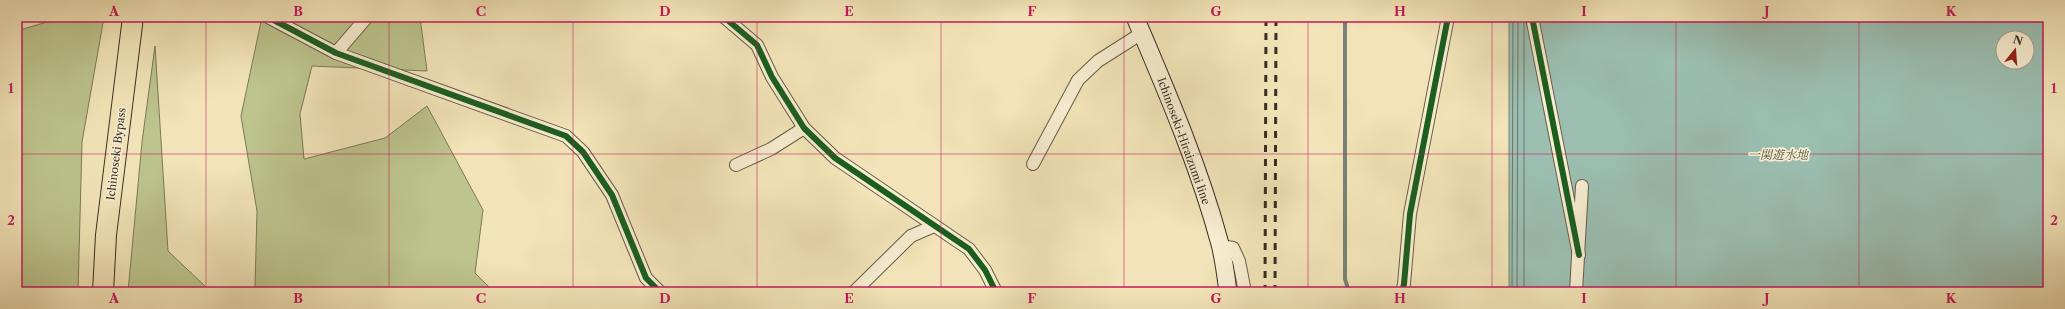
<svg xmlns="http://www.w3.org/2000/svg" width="2065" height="309" font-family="'Libre Caslon Text','Noto Serif JP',serif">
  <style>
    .green { fill: #bdc48d; stroke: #7b7958 }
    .water { fill: #9bbeb1; stroke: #748478; fill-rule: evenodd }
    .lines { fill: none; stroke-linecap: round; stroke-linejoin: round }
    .shore { stroke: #6a766a; stroke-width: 1 }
    .stream { stroke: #748478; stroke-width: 4 }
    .minor-casing { stroke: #675c48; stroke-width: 14 }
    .secondary-casing { stroke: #392e23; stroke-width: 19 }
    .trunk-casing { stroke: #392e23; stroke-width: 22 }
    .minor { stroke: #f7edd1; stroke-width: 12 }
    .secondary { stroke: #f7edd1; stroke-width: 17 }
    .trunk { stroke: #f2e4b8; stroke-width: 20 }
    .rail { stroke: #392e23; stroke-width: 3; stroke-dasharray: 7 7; stroke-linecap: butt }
    .cycleway-casing { stroke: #f7edd1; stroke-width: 8 }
    .cycleway { stroke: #1b5e20; stroke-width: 6 }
    .grid { fill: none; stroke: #c2185b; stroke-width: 1; stroke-opacity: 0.55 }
    .labels { text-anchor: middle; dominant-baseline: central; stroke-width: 3.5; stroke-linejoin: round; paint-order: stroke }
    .street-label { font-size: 11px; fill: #392e23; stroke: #f7edd1 }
    .water-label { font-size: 12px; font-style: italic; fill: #525246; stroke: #f7edd1 }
    .neatline { fill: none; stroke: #c2185b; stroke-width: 1.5 }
    .grid-label { font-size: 13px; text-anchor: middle; font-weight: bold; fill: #c2185b }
  </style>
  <rect width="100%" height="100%" fill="#f2e4b8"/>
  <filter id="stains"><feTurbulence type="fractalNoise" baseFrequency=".005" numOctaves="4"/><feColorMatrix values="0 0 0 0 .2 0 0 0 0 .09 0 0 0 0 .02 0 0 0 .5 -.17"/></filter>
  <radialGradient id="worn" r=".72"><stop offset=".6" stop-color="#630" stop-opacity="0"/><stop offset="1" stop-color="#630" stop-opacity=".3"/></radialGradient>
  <g class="green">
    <path d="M63,17H104L82,142L78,292H17V31Z"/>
    <path d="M262,17H420L427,71L312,66L300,114L304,159L385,138L427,106L483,210L475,273L494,292H128L142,142L155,46L168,251L208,289L255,288L257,211L241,116Z"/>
  </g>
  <path class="water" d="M1509,17H2048V292H1509ZM2003,38H2027V62H2003Z"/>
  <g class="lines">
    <g class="shore">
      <path d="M1512,292L1513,17"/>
      <path d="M1517,292L1518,17"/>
      <path d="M1524,292V17"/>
    </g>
    <path class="stream" d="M1345,17V279L1349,292"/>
    <defs>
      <g id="minor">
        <path d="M268,17L336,53L566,136L583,152L612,195L646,278L660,292"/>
        <path d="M724,17L757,45L772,77L804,128L835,158L969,249L985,270L996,292"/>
        <path d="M1532,17L1579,255"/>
        <path d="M336,53L367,17"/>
        <path d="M1033,164L1078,80L1098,61L1142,33"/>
        <path d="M736,165L771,149L804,128"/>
        <path d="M1220,246L1233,248L1239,261L1245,292"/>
        <path d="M854,292L911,236L934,226"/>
        <path d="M1402,292L1404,284L1410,214L1448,17"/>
        <path d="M1576,292L1582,186"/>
      </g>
      <path id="secondary" d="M1135,17C1167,92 1199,166 1220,244C1224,260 1226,276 1228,292"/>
      <path id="trunk" d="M103,292L106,235L133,17"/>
    </defs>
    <use href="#minor" class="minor-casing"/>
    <use href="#secondary" class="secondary-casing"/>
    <use href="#trunk" class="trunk-casing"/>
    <use href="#minor" class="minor"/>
    <use href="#secondary" class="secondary"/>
    <use href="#trunk" class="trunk"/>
    <g class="rail">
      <path d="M1265,292L1266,17"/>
      <path d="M1275,292L1276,17"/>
    </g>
    <defs>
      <g id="cycleway">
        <path d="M268,17L336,53L566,136L583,152L612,195L646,278L660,292"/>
        <path d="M724,17L757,45L772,77L804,128L835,158L969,249L985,270L996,292"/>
        <path d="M1532,17L1579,255"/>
        <path d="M1402,292L1404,284L1410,214L1448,17"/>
      </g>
    </defs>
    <use href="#cycleway" class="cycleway-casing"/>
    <use href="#cycleway" class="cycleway"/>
  </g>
  <path class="grid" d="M206,17V292M389,17V292M573,17V292M757,17V292M941,17V292M1124,17V292M1308,17V292M1492,17V292M1676,17V292M1859,17V292M17,154H2048"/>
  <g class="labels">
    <g class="street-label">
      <text transform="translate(1184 141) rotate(70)">Ichinoseki-Hiraizumi line</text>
      <text transform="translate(116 154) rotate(-83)">Ichinoseki Bypass</text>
    </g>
    <g class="water-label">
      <text x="1778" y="154">一関遊水地</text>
    </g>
  </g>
  <rect width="2065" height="309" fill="none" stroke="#f2e4b8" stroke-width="44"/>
  <g transform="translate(2015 50) rotate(17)"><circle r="19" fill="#f7edd1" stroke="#aba18b"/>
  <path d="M0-3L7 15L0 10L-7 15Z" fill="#8f2418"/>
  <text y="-6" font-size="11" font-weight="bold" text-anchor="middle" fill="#392e23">N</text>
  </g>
  <rect x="22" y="22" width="2021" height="265" class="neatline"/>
  <g class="grid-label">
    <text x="114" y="16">A</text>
    <text x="298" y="16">B</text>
    <text x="481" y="16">C</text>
    <text x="665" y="16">D</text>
    <text x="849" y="16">E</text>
    <text x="1032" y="16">F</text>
    <text x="1216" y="16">G</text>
    <text x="1400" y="16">H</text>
    <text x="1584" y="16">I</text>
    <text x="1767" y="16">J</text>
    <text x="1951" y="16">K</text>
    <text x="11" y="93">1</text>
    <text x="2054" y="93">1</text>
    <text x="11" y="225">2</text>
    <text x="2054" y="225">2</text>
    <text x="114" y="303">A</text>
    <text x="298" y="303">B</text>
    <text x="481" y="303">C</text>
    <text x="665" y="303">D</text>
    <text x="849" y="303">E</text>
    <text x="1032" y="303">F</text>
    <text x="1216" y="303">G</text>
    <text x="1400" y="303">H</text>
    <text x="1584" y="303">I</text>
    <text x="1767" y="303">J</text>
    <text x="1951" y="303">K</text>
  </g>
  <rect width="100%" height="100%" filter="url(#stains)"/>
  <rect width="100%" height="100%" fill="url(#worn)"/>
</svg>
